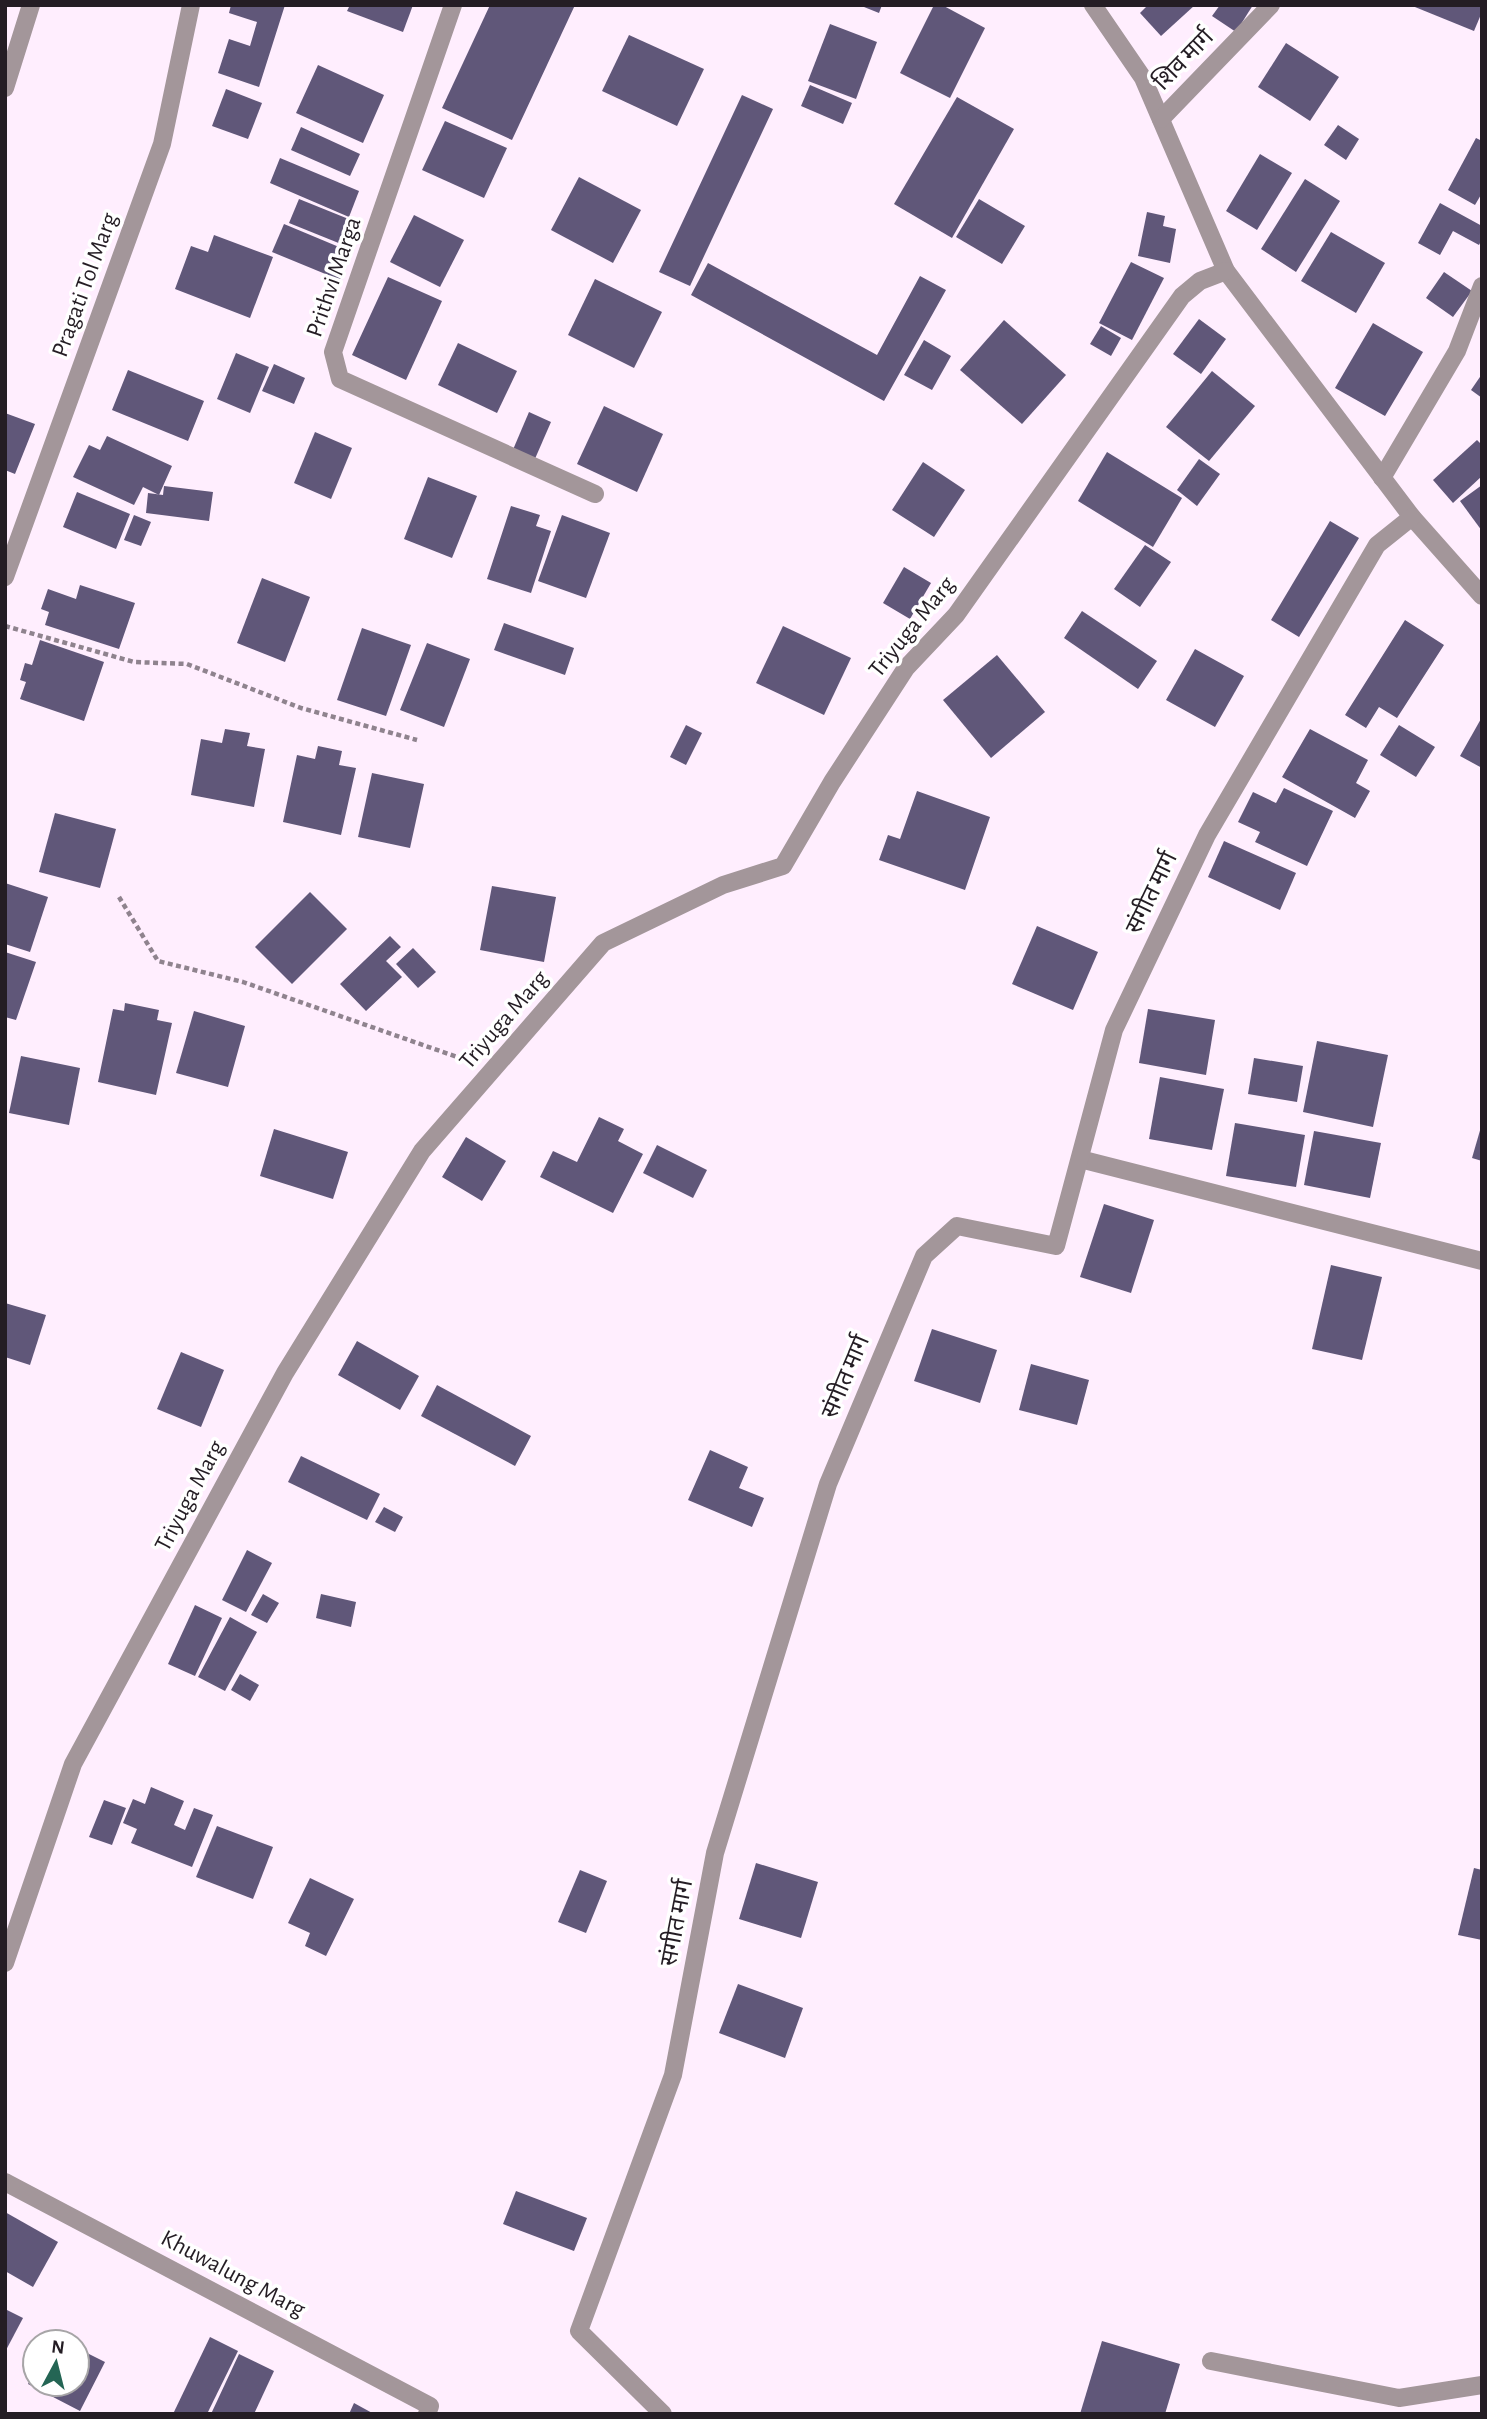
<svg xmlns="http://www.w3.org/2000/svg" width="1487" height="2419" font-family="'Alegreya Sans','Noto Sans Devanagari',sans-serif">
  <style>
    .building { fill: #605779 }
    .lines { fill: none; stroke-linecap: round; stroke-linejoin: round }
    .path { stroke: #8f838e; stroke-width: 4.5; stroke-dasharray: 5 3.5; stroke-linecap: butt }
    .lane { stroke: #a3969a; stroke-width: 18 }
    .street { stroke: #a3969a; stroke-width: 18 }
    .labels { text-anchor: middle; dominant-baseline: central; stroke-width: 7; stroke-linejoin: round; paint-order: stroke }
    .street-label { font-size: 24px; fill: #241d24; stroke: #fff }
  </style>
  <rect width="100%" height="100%" fill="#ffeefe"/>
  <g class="building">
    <path d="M231,5H285L259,87L218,73L229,39L250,46L257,22L229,13Z"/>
    <path d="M350,5H413L403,32L347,11Z"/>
    <path d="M490,5H575L512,140L442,108Z"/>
    <path d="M859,5H882L879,13Z"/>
    <path d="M934,5H942L985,28L950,98L900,73Z"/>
    <path d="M1148,5H1195L1161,36L1140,13Z"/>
    <path d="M1220,5H1253L1236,32L1212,16Z"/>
    <path d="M1410,5H1482V12L1474,31Z"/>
    <path d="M830,24L877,42L856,99L808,81Z"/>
    <path d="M629,35L704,69L677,126L602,91Z"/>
    <path d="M1286,43L1339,77L1310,121L1258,87Z"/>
    <path d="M318,65L384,95L363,143L296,113Z"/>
    <path d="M810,85L852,103L843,124L801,106Z"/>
    <path d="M226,89L262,103L248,139L212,126Z"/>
    <path d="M742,95L773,109L690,286L659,272Z"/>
    <path d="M957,97L1014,129L952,238L894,204Z"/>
    <path d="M445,121L507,148L484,198L422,170Z"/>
    <path d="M1338,125L1359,139L1346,160L1324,145Z"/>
    <path d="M301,127L360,154L350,176L291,150Z"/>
    <path d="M1476,138L1482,141V193L1475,205L1448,190Z"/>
    <path d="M1260,154L1292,173L1257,230L1226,211Z"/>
    <path d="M280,158L359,191L349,217L270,183Z"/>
    <path d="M579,177L641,210L613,263L551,230Z"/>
    <path d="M1305,179L1340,201L1296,272L1261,249Z"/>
    <path d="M299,199L356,222L346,246L289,223Z"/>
    <path d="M979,199L1025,226L1002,264L956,237Z"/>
    <path d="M1440,203L1482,226V239L1479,245L1453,231L1440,255L1418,243Z"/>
    <path d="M1147,212L1165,216L1163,226L1176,229L1170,263L1138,256Z"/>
    <path d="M414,215L464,240L440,287L390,262Z"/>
    <path d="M284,224L351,252L340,280L272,252Z"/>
    <path d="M1331,232L1385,263L1356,313L1301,281Z"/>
    <path d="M214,235L273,257L250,318L175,289L191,246L208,252Z"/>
    <path d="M1131,262L1164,278L1132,340L1099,323Z"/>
    <path d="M708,263L877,355L920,276L946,290L884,401L691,295Z"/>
    <path d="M1444,272L1472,291L1453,317L1426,298Z"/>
    <path d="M388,277L442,301L406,380L352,355Z"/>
    <path d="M595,279L662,312L634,368L568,335Z"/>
    <path d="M1199,319L1226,339L1201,374L1173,354Z"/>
    <path d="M1004,320L1066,375L1022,424L960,370Z"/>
    <path d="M1373,323L1423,352L1385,416L1335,388Z"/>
    <path d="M1101,326L1121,338L1111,356L1090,344Z"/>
    <path d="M924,340L951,356L932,390L904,375Z"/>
    <path d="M458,343L517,371L497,413L438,385Z"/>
    <path d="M236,353L269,367L250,413L217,399Z"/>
    <path d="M274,364L305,378L294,404L262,391Z"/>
    <path d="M128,370L204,401L188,441L112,410Z"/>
    <path d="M1212,371L1255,406L1209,461L1166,427Z"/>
    <path d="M1482,374V398L1471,390Z"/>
    <path d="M604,406L663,434L637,492L577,464Z"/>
    <path d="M529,412L551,422L534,461L512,452Z"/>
    <path d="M5,413L35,424L15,474L5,470Z"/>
    <path d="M315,432L352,448L331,499L294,483Z"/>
    <path d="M107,436L172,466L159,495L143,487L134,505L73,477L89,445L100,450Z"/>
    <path d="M1477,440L1482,445V476L1453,503L1433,480Z"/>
    <path d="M1107,452L1182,498L1153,547L1078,501Z"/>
    <path d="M1199,459L1220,474L1197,506L1177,490Z"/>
    <path d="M923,462L965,490L934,537L892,510Z"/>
    <path d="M428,477L477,496L452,558L404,539Z"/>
    <path d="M1482,485V531L1460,501Z"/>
    <path d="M164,486L213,492L209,521L146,513L148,493L163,495Z"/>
    <path d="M77,492L130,514L116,549L63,527Z"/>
    <path d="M511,506L540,515L536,526L551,531L531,593L487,579Z"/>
    <path d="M134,515L151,522L141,546L124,540Z"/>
    <path d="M562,515L610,533L586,598L538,581Z"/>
    <path d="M1330,521L1359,538L1299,637L1271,620Z"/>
    <path d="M1145,545L1171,562L1140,607L1114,589Z"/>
    <path d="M904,567L931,583L910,619L883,603Z"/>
    <path d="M262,578L310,597L285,662L237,643Z"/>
    <path d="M80,585L135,603L119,649L45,625L49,612L41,609L48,589L76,599Z"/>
    <path d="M1082,611L1157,661L1138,689L1064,638Z"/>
    <path d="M1405,620L1444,645L1397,718L1379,707L1366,728L1345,715Z"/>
    <path d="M504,623L574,648L565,675L494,650Z"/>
    <path d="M783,626L851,658L824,715L756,683Z"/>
    <path d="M362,628L411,645L386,716L337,700Z"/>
    <path d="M40,640L104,662L84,721L20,699L26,682L20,680L25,663L32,665Z"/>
    <path d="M427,643L470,659L444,727L400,710Z"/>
    <path d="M1195,649L1244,676L1215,727L1166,700Z"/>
    <path d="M997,655L1045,712L991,758L943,700Z"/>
    <path d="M1482,717V768L1460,756Z"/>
    <path d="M686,725L702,733L686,765L670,757Z"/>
    <path d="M1399,725L1435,747L1416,777L1380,755Z"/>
    <path d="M225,729L250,733L247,746L265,749L254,807L191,795L201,739L222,743Z"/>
    <path d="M1310,729L1368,760L1356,783L1370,791L1355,818L1282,777Z"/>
    <path d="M318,746L342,751L339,765L356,768L341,835L283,822L297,755L315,759Z"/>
    <path d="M372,773L424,784L410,848L358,837Z"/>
    <path d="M1284,788L1333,811L1307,866L1255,842L1260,832L1238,822L1253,792L1276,803Z"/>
    <path d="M917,791L990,817L965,890L879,860L888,835L900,839Z"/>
    <path d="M55,813L116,829L100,888L39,872Z"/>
    <path d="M1224,841L1296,873L1280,910L1208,877Z"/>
    <path d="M5,883L48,897L30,952L5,944Z"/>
    <path d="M492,886L556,897L544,962L480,950Z"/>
    <path d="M310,892L347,929L292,984L255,947Z"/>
    <path d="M1037,926L1098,952L1073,1010L1012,984Z"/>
    <path d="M390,936L401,947L386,961L402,977L366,1011L340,984Z"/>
    <path d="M413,948L436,972L418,988L396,964Z"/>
    <path d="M5,952L36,962L16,1020L5,1017Z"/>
    <path d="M125,1003L159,1010L157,1020L172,1023L156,1095L98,1082L113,1009L124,1011Z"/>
    <path d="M1148,1009L1215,1020L1206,1075L1139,1063Z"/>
    <path d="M194,1011L245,1026L228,1087L176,1073Z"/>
    <path d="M1317,1041L1388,1055L1373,1127L1303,1112Z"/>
    <path d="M21,1056L80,1068L69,1125L9,1113Z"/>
    <path d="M1254,1058L1303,1066L1297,1102L1248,1094Z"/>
    <path d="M1160,1077L1224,1089L1212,1150L1149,1139Z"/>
    <path d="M599,1117L624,1129L618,1141L643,1154L613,1213L540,1177L553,1151L577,1162Z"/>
    <path d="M1235,1123L1305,1135L1296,1187L1226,1176Z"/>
    <path d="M1481,1127H1482V1161L1472,1158Z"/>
    <path d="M274,1129L348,1152L333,1199L260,1176Z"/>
    <path d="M1314,1131L1381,1143L1370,1198L1304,1185Z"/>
    <path d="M466,1137L506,1161L482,1201L442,1177Z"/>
    <path d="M657,1145L707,1170L693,1198L643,1173Z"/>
    <path d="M1104,1204L1154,1220L1131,1293L1080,1277Z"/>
    <path d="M1331,1265L1382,1277L1362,1360L1312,1349Z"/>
    <path d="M5,1303L46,1315L30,1365L5,1357Z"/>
    <path d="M932,1329L997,1350L980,1403L914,1381Z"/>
    <path d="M357,1341L419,1376L400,1410L338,1375Z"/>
    <path d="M181,1352L224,1370L201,1427L157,1409Z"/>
    <path d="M1031,1364L1089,1380L1077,1425L1019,1410Z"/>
    <path d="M437,1385L531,1436L515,1466L421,1416Z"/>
    <path d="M710,1450L748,1467L739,1488L764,1498L752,1527L688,1500Z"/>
    <path d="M301,1456L380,1494L367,1520L288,1482Z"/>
    <path d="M384,1507L403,1517L395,1532L375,1522Z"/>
    <path d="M247,1550L272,1563L246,1612L222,1600Z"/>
    <path d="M263,1594L279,1603L267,1623L251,1615Z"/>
    <path d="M321,1594L356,1602L351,1627L316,1618Z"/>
    <path d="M195,1605L222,1618L195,1676L168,1664Z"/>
    <path d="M230,1617L257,1632L225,1691L198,1677Z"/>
    <path d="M240,1674L259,1685L250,1701L231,1690Z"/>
    <path d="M151,1787L184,1801L174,1825L185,1830L194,1808L213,1815L192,1867L131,1843L137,1829L123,1823L133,1799L145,1804Z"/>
    <path d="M104,1800L126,1808L112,1845L89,1837Z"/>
    <path d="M217,1826L273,1847L253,1899L196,1877Z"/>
    <path d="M756,1863L818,1882L801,1938L739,1919Z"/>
    <path d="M1474,1868L1482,1870V1940L1458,1935Z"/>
    <path d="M580,1870L607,1881L586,1933L558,1922Z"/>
    <path d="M310,1878L354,1899L326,1956L305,1946L310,1933L288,1923Z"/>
    <path d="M738,1984L803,2008L785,2058L719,2033Z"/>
    <path d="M516,2191L587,2218L574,2251L503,2224Z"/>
    <path d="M5,2212L58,2242L33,2287L5,2271Z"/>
    <path d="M5,2309L23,2318L5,2352Z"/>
    <path d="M210,2337L238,2351L207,2414H173Z"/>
    <path d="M1102,2341L1180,2364L1165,2414H1080Z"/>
    <path d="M77,2348L105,2362L80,2411L28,2384L35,2371V2384H77Z"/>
    <path d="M239,2354L274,2371L254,2414H211Z"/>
    <path d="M354,2403L374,2414H349Z"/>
  </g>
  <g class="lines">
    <g class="path">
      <path d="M5,626L134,662L187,664L301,708L417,740"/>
      <path d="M119,897L158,961L243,982L463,1059"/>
    </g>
    <g class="lane">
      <path d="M453,5L333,352L340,379L595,494"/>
      <path d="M1382,478L1457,351L1482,286"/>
    </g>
    <g class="street">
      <path d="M1093,5L1143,78L1226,271L1412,517L1482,596"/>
      <path d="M5,88L31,5"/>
      <path d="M1161,119L1271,5"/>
      <path d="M5,577L162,144L191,5"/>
      <path d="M1080,1159L1482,1261"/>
      <path d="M5,1963L73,1764L285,1373L422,1151L603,943L723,885L783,866L832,782L906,668L956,615L1182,296L1200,281L1226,271"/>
      <path d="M5,2182L430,2406L427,2414"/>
      <path d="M1211,2361L1399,2398L1482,2385"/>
      <path d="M663,2414L579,2331L673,2075L715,1853L828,1484L924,1256L957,1226L1056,1246L1114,1030L1207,835L1377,545L1412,517"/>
    </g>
  </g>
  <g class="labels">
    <g class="street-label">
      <text transform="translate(1184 60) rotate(-46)">शिव मार्ग</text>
      <text transform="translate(334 277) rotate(-71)">Prithvi Marga</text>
      <text transform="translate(85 285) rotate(-70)">Pragati Tol Marg</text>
      <text transform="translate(912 627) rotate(-51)">Triyuga Marg</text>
      <text transform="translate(1152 893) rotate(-64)">संगीत मार्ग</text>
      <text transform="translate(504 1020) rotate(-49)">Triyuga Marg</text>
      <text transform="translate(846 1377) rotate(-67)">संगीत मार्ग</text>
      <text transform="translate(190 1496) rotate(-62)">Triyuga Marg</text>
      <text transform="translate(677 1923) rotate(-79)">संगीत मार्ग</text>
      <text transform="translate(233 2274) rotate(28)">Khuwalung Marg</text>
    </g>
  </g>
  <rect width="1487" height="2419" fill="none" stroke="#241d24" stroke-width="14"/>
  <g transform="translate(56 2363) rotate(7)"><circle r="33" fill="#ffffff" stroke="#a7a5a7" stroke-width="2"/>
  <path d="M0-5L12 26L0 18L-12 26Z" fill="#246554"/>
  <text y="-10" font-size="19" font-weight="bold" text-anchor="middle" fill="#241d24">N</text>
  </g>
</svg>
